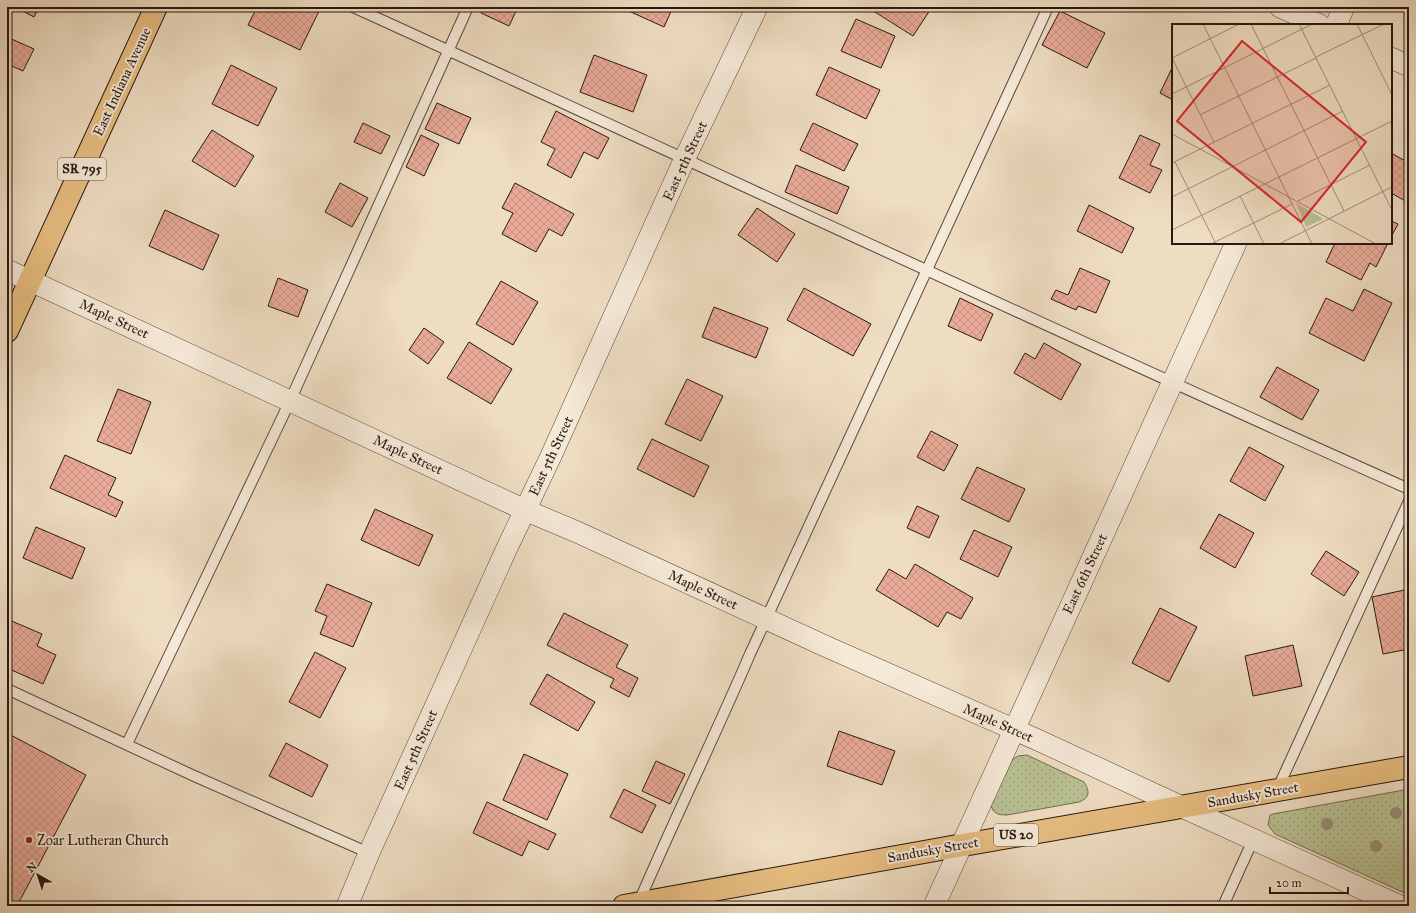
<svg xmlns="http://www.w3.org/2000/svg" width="1416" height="913" font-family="'IM FELL Great Primer',serif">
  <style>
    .grass { fill: url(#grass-dots); stroke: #706c52 }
    .building { fill: url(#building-cross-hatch); stroke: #281811 }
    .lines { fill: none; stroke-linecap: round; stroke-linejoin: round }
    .lane-casing { stroke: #5a493d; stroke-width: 12 }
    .street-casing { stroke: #5a493d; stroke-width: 22 }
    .primary-casing { stroke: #281811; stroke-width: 24 }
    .lane { stroke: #f5e9d7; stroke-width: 10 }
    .street { stroke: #f5e9d7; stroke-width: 21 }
    .primary { stroke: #e8be81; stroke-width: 22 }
    .tree { fill: #9a8d76 }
    .poi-dot { fill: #8f2418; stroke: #f5e9d7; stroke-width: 1.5 }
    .labels { text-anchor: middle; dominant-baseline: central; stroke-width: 4; stroke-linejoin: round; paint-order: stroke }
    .shield { fill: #f5e9d7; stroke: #66574c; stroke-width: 1 }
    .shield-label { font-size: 13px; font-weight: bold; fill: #281811 }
    .street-label { font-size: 14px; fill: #281811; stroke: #f5e9d7 }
    .poi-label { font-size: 14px; fill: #281811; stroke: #f5e9d7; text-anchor: start }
    .inset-road { fill: none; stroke: #9f8e7b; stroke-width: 1 }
    .view { fill: #d62828; fill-opacity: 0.15; stroke: #d62828; stroke-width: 2 }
    .inset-edge { fill: none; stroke: #281811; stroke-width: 2 }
  </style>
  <defs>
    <pattern id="grass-dots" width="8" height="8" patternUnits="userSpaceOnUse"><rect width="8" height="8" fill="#b9c193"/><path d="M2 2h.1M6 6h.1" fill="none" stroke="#9fa57e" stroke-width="1.8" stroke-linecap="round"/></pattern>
    <pattern id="building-cross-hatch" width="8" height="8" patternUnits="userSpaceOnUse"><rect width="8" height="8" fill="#e9ab98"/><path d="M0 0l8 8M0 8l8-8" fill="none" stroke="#c89282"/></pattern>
  </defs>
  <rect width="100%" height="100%" fill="#efddc2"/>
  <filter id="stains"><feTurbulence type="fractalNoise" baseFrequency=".005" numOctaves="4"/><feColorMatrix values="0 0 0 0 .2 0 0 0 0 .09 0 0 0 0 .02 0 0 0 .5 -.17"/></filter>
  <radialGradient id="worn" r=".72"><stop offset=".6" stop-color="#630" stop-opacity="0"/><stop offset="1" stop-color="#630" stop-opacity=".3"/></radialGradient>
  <g class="grass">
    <path d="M1027,755L1084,782C1090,791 1090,798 1079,802L1007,815C999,815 993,814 991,805L1012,760L1018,756Z"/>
    <path d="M1409,789V895L1275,834L1268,825L1270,815L1273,814Z"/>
  </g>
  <g class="building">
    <path d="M15,7H39L34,17Z"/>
    <path d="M257,7H317L320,9L300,50L248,25Z"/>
    <path d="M483,7H518L509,26L481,13Z"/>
    <path d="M620,7H673L664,27Z"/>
    <path d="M867,7H932L913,36Z"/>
    <path d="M1060,11L1105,33L1087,68L1042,45Z"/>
    <path d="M856,19L895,36L881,68L841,51Z"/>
    <path d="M7,37L34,49L23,71L7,64Z"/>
    <path d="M594,55L647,75L633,112L580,92Z"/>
    <path d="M231,65L277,88L258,126L212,104Z"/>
    <path d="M1173,66V100L1160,93Z"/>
    <path d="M829,67L880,90L866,119L816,95Z"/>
    <path d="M437,103L471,118L459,144L425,129Z"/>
    <path d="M556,111L609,138L598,159L584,152L571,178L547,165L555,149L541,142Z"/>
    <path d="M363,123L390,136L381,154L354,142Z"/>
    <path d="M813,123L858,144L844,171L800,150Z"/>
    <path d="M212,130L254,156L235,187L192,161Z"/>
    <path d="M421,135L439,144L424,176L406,167Z"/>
    <path d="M1140,135L1160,144L1150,165L1162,170L1150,193L1119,178Z"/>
    <path d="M1391,153L1409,163V203L1391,193Z"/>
    <path d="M796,165L849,187L837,214L785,192Z"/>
    <path d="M340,183L368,198L352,227L325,212Z"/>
    <path d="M515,183L574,214L562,236L549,229L536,252L502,234L513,213L502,208Z"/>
    <path d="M1089,205L1134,228L1122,253L1077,231Z"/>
    <path d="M757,208L795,234L777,262L738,235Z"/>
    <path d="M165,210L219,235L203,270L149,246Z"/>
    <path d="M1391,221L1398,224L1391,237Z"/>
    <path d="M1335,243H1388L1376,267L1370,263L1361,280L1326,262Z"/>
    <path d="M1080,268L1110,281L1096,313L1078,306L1076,310L1051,299L1056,290L1068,295Z"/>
    <path d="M278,278L308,290L298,317L268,306Z"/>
    <path d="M501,281L538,302L513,345L476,324Z"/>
    <path d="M804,288L871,324L853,356L787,320Z"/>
    <path d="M1364,289L1392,303L1364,361L1309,333L1326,298L1353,311Z"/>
    <path d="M960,298L993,314L981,341L948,326Z"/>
    <path d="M714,307L768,328L756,358L702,337Z"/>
    <path d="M424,328L444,342L428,364L409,350Z"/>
    <path d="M469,342L512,369L491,404L447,378Z"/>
    <path d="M1044,343L1081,364L1061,400L1014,373L1025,353L1035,359Z"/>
    <path d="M1277,367L1319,390L1302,420L1260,397Z"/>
    <path d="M687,379L723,396L701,441L665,424Z"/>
    <path d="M118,389L151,402L131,454L97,441Z"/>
    <path d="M931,431L958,445L944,471L917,457Z"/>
    <path d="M652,439L709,466L694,497L637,469Z"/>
    <path d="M1249,447L1284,466L1265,501L1230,481Z"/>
    <path d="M65,455L116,478L108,495L123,502L116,517L50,488Z"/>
    <path d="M977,467L1025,489L1009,522L961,499Z"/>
    <path d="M917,506L939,516L929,538L907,528Z"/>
    <path d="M375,509L433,535L419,566L361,540Z"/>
    <path d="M1219,514L1254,533L1235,568L1200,548Z"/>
    <path d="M36,527L85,548L72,579L23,558Z"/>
    <path d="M974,530L1012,547L998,577L960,559Z"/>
    <path d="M1326,551L1359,572L1344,596L1311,574Z"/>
    <path d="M915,564L973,598L961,619L947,612L938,627L876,590L889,569L906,579Z"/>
    <path d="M327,584L372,603L353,647L320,634L327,616L315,611Z"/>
    <path d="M1409,589V649L1383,654L1372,597Z"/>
    <path d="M1160,608L1197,627L1169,682L1132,663Z"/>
    <path d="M564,613L628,645L616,667L638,678L629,697L610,687L614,679L547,645Z"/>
    <path d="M7,619L42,634L37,646L56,655L43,684L7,668Z"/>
    <path d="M1293,645L1302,686L1253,696L1245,656Z"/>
    <path d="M315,652L346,668L320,718L289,702Z"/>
    <path d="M547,674L595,702L578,731L530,704Z"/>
    <path d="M839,731L895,751L882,785L827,766Z"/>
    <path d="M7,733L86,775L17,906H7Z"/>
    <path d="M286,743L328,765L312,797L269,776Z"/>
    <path d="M524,754L568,774L547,820L503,800Z"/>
    <path d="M656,761L685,774L670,804L642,791Z"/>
    <path d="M624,789L656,805L642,833L610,817Z"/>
    <path d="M487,802L556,834L548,850L529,841L522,856L473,833Z"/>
  </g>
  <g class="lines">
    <defs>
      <g id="lane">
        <path d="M353,7C705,167 1056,332 1409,489"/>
        <path d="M7,689L192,775L369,853"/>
        <path d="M127,744L290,401L468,7"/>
        <path d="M1277,790L1409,501"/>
        <path d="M638,904C674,820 714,738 750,654L1048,7"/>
        <path d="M1223,906L1253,840"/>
      </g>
      <g id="street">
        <path d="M1280,7L1320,25"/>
        <path d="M1336,25L1344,7"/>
        <path d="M1391,58L1409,66"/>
        <path d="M7,270L525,510L577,532L825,646L1040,741L1182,807L1400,906"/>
        <path d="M347,906L369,853L506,550L551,456L685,158L757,7"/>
        <path d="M934,906L1236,243"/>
      </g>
      <g id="primary">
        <path d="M7,331L156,7"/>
        <path d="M624,906L963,845L1409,767"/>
      </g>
    </defs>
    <use href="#lane" class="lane-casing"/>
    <use href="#street" class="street-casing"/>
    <use href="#primary" class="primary-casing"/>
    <use href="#lane" class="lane"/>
    <use href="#street" class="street"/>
    <use href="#primary" class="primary"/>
  </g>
  <g class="tree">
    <circle cx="1396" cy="813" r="6"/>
    <circle cx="1327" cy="824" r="6"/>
    <circle cx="1376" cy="846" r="6"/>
  </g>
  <circle class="poi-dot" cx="29" cy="840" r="4"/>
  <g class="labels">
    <g class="shield">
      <rect x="58" y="158" width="48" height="22" rx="3"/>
      <rect x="994" y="824" width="44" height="22" rx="3"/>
    </g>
    <g class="shield-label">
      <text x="82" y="169">SR 795</text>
      <text x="1016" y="835">US 20</text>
    </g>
    <g class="street-label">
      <text transform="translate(122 82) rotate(-65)">East Indiana Avenue</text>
      <text transform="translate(685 161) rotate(-65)">East 5th Street</text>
      <text transform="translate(114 319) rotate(25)">Maple Street</text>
      <text transform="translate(408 455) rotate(25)">Maple Street</text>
      <text transform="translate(551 456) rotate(-65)">East 5th Street</text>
      <text transform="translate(1085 574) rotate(-65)">East 6th Street</text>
      <text transform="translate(703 590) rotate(25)">Maple Street</text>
      <text transform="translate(998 723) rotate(24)">Maple Street</text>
      <text transform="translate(416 750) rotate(-66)">East 5th Street</text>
      <text transform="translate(1253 795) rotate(-10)">Sandusky Street</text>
      <text transform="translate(933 850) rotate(-10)">Sandusky Street</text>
    </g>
    <g class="poi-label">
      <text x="37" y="840">Zoar Lutheran Church</text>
    </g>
  </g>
  <g transform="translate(1172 24)">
    <rect width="220" height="220" fill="#efddc2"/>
    <path d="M124,179L150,194L151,195L134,203Z" fill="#b9c193"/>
    <path class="inset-road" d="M31,0L140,220M79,0L172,187M127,0L220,186M185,0L220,71M144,33L212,0M0,34L42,118M0,34L67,0M0,70L140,0M28,91L144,34M0,110L204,220M3,138L44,220M0,139L158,61M68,172L92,220M0,173L171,87M126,177L198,141M0,206L220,97M39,220L120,180M107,220L220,163"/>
    <path class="view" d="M70,17L194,118L129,198L5,97Z"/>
    <rect width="220" height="220" class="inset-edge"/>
  </g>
  <rect width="1416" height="913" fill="none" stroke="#efddc2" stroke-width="24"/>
  <rect x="8" y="8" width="1400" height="897" fill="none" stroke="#281811" stroke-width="2"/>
  <rect x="12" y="12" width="1392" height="889" fill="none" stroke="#281811"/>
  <g transform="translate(38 875) rotate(321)" stroke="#f5e9d7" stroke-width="3" paint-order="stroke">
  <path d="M0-3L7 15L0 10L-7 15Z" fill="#281811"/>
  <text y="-6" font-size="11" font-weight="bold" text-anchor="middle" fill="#281811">N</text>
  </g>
  <path d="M1270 887v6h78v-6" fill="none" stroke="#281811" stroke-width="2"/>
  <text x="1276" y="887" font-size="12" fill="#281811" stroke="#f5e9d7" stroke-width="3" paint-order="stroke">20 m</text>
  <rect width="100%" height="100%" filter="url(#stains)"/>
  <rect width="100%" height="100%" fill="url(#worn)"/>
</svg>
